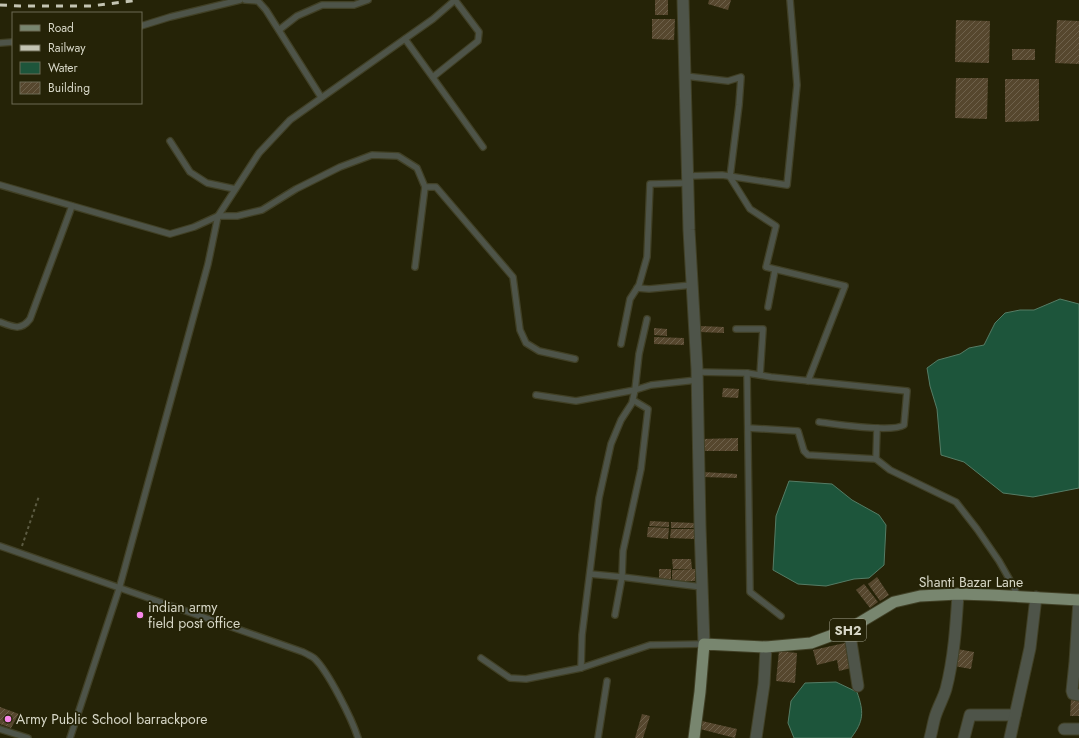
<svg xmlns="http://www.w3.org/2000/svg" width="1079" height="738" font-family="Jost,sans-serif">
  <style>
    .water { fill: #1d553b; stroke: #557c65 }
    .building { fill: url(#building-hatch) }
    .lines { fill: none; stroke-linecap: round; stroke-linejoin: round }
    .service-casing { stroke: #414026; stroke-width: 8 }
    .minor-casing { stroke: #414026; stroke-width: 13 }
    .primary-casing { stroke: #414026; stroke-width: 13 }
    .path { stroke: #5c5b42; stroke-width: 2; stroke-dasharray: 3 3; stroke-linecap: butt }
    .service { stroke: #4e5449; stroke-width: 5.5 }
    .minor { stroke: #4e5449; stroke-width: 11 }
    .primary { stroke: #78866f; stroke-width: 11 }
    .rail { stroke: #c4c4b3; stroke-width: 3; stroke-dasharray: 7 7; stroke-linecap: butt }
    .poi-dot { fill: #f888ea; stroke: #252307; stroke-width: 1.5 }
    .labels { text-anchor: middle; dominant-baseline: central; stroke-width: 3.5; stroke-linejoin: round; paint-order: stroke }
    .shield { fill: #252307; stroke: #a2a18d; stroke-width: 1 }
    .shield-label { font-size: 13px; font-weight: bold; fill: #d7d7c7 }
    .street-label { font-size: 14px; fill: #d7d7c7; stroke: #252307 }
    .poi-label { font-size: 14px; fill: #d7d7c7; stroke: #252307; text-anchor: start }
  </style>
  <defs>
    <pattern id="building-hatch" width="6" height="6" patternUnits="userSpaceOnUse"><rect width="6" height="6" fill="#56472e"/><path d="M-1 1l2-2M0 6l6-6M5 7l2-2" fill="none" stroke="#6e614b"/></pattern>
  </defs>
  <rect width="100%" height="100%" fill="#252307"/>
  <g class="water">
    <path d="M1060,299L1079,304V488L1033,497L1003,493L964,462L941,455L937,409L930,386L927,368L938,360L960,354L969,348L984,345L995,323L1005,313L1020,310H1034Z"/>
    <path d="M789,481L832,484L852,500L879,515L886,525L884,565L869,578L854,579L826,586L798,584L773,570L776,516Z"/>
    <path d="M836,682L857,692C864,712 864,721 851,738H794L788,723L791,701L805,683Z"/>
  </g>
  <g class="building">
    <rect x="655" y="0" width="13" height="15"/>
    <path d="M709,0H731L728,10L708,4Z"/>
    <path d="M652,19H675L674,40L652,39Z"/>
    <path d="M956,20L990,21L989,63L955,62Z"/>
    <path d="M1057,20L1079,21V64L1055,63Z"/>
    <rect x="1012" y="49" width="23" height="11"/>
    <path d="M956,78H988L987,119L955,118Z"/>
    <path d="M1005,79H1039V121L1005,122Z"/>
    <path d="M700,326L724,327V333L700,332Z"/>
    <path d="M654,328L667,329V336L654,335Z"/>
    <path d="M654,337L684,338V345L654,344Z"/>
    <path d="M723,388L739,389L738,398L722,397Z"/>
    <path d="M738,438V451H702V439Z"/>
    <path d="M703,472L737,474V478L702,477Z"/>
    <path d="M650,521L669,522V527L649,526Z"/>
    <path d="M671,522L694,523V528H671Z"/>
    <path d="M648,527L669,528L668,539L647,537Z"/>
    <path d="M671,529H694V539L670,538Z"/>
    <path d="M672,559H691L692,569H673Z"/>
    <rect x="659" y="569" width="12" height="10"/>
    <path d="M695,569V581H672V570Z"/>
    <path d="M877,577L889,595L880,601L868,584Z"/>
    <path d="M864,584L878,602L870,608L856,590Z"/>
    <path d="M845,643L851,668L839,671L837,660L817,665L813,650Z"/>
    <path d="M957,649L974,652L971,669L954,666Z"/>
    <path d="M779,651L797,653L795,683L776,681Z"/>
    <path d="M1071,699L1079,700V716H1070Z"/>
    <path d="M0,707L19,714L11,728L0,724Z"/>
    <path d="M642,714L650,716L643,738H635Z"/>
    <path d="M702,721L737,729L735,738L700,729Z"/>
  </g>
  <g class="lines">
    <defs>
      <g id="service">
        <path d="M245,0L258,1L266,10L321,97"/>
        <path d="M141,26L170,17L240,0"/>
        <path d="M279,30L297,16L322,5H354L368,0"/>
        <path d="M405,39L483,147"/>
        <path d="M0,43L13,42"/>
        <path d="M685,76L728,81L741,77L739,105L730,177L750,209L776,226L766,267L845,286L808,381"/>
        <path d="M433,77L478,41L479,32L455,0"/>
        <path d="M170,141L190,172L207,183L235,189"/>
        <path d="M688,176L722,175L787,185L797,85L790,0"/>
        <path d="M0,185L170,234L194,227L218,216H237L262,210L296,189L340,167L372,155L398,156L417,168L425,187H436L513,277L520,330L526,343L539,351L575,359"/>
        <path d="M415,267L425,187"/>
        <path d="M637,288L649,289L692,285"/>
        <path d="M768,307L775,270"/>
        <path d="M0,322C13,327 21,331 30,319L72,206"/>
        <path d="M736,329H763L760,375"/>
        <path d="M621,344L630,299L639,285L647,257L650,184L688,183"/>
        <path d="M697,372L747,373L771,377L907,391L904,425C892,433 836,424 819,422"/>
        <path d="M747,373L750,592L781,616"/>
        <path d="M536,395L576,401L635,390L651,385L697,380"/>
        <path d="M748,428L798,431L804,451L808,455L876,459L890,470L956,502L977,529L999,561L1011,582L1018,596"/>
        <path d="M876,459L877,428"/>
        <path d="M0,546L303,652C307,654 311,656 314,658C328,671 352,719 358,738"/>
        <path d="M590,574L622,577L702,587"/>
        <path d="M615,615L622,577L623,551L641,469L648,409L633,400"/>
        <path d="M481,658L510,678L526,679L581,668L650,645L704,644"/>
        <path d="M581,668L582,635L599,498L611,444L621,420L632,403L635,390L639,354L647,319"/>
        <path d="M0,729L28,738"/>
        <path d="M70,738L119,589L208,264L218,216L259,153L290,120L433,19L455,0"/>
        <path d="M598,738L607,681"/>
      </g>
      <g id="minor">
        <path d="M683,0L689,230L697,369L700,526L704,644"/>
        <path d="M1079,600L1075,662L1072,691L1073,694L1079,695"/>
        <path d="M849,629L858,686"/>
        <path d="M1064,729H1079"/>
        <path d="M756,738L764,684L766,647"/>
        <path d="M930,738C932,731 933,724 935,717C938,707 943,699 946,689C954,658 956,626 958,594"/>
        <path d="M964,738L970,715H1015"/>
        <path d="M1010,738L1030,648L1036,597"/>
      </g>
      <path id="primary" d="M694,738L700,692L704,644L766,647L811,643L849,629L894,602L920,596L958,594L990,595L1079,600"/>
    </defs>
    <use href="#service" class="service-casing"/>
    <use href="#minor" class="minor-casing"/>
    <use href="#primary" class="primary-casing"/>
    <path class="path" d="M22,546L39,496"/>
    <use href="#service" class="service"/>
    <use href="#minor" class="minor"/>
    <use href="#primary" class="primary"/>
    <path class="rail" d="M0,5L20,6H91L139,0"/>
  </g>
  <g class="poi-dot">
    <circle cx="140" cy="615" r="4"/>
    <circle cx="8" cy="719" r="4"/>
  </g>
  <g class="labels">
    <rect class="shield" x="830" y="619" width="36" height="22" rx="3"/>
    <g class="shield-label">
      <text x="848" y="630">SH2</text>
    </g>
    <g class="street-label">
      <text x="971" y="582">Shanti Bazar Lane</text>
    </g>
    <g class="poi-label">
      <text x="148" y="607">indian army<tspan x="148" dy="16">field post office</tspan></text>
      <text x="16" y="719">Army Public School barrackpore</text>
    </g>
  </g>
  <rect x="12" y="12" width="130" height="92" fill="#252307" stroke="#6c6b54"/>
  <rect x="20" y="25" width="20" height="6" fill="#78866f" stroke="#6c6b54"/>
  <text x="48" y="32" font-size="12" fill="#d7d7c7">Road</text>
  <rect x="20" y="45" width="20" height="6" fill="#c4c4b3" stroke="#6c6b54"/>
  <text x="48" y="52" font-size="12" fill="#d7d7c7">Railway</text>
  <rect x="20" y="62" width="20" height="12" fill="#1d553b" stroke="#6c6b54"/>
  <text x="48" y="72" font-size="12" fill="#d7d7c7">Water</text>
  <rect x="20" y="82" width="20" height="12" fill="url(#building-hatch)" stroke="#6c6b54"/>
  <text x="48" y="92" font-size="12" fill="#d7d7c7">Building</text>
</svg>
